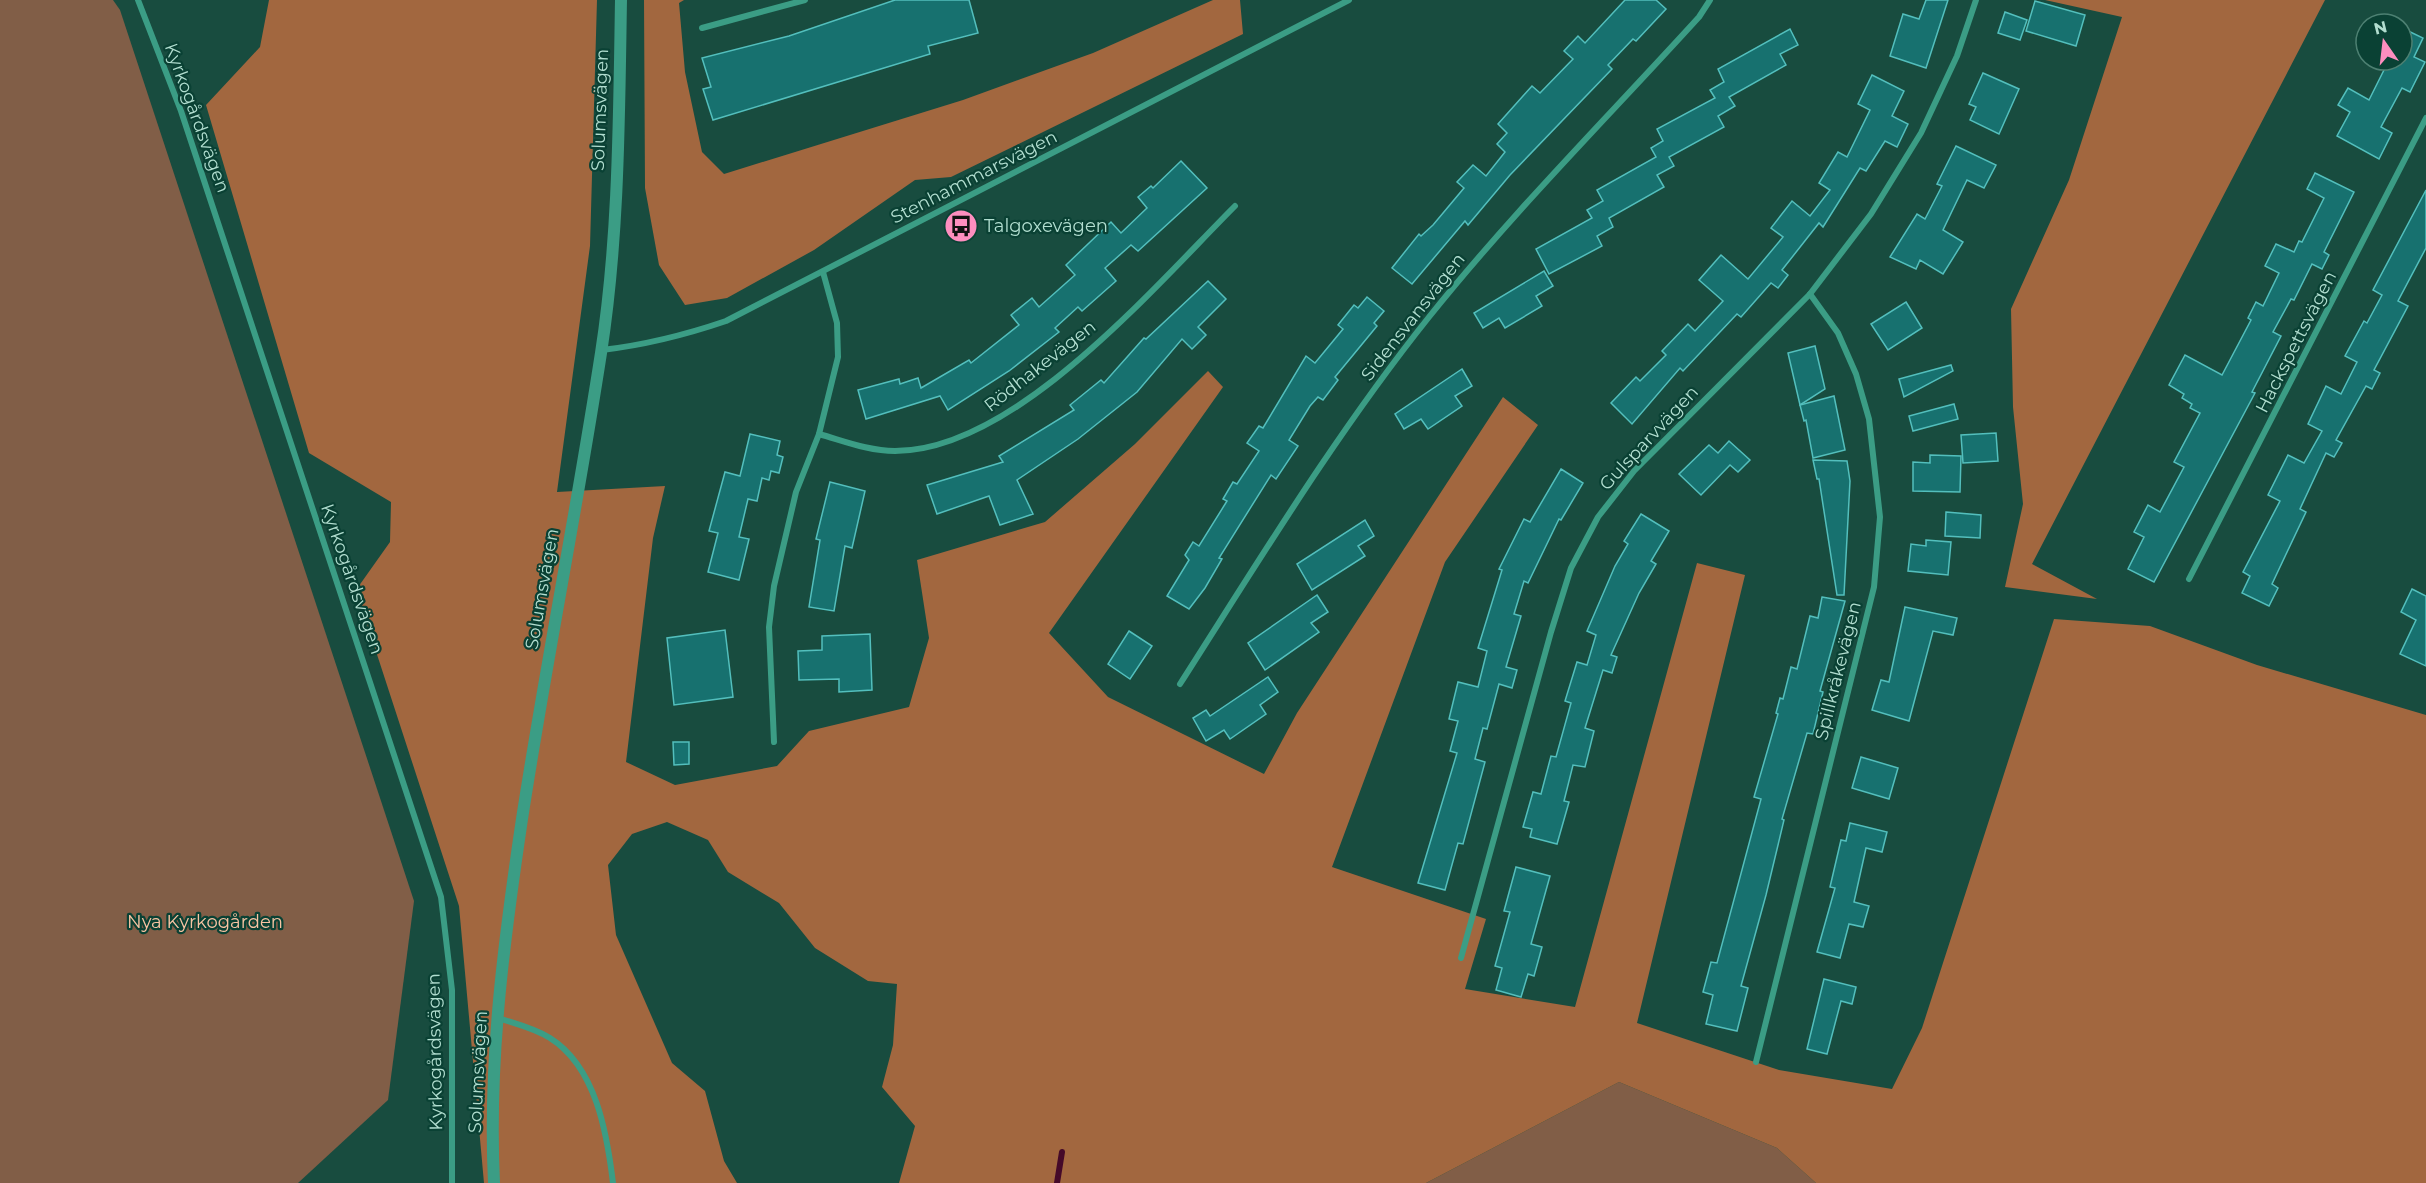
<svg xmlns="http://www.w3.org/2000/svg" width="2426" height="1183" font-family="Montserrat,sans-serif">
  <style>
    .green { fill: #815e47 }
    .forest { fill: #a2673f }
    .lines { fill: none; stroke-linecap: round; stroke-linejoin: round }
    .stream { stroke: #450929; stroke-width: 6 }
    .building { fill: #17716f; stroke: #53bfbd; stroke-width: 1.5 }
    .minor { stroke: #3b9d85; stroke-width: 6 }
    .secondary { stroke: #3b9d85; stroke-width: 12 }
    .labels { text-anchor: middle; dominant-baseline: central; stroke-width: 4.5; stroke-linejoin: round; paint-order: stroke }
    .street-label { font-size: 18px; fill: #b2ded0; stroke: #0a4134 }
    .poi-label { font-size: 18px; fill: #b2ded0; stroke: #0a4134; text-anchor: start }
    .park-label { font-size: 18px; fill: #f9c4a3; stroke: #0a4134 }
  </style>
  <rect width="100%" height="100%" fill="#184c3f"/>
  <g class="green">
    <path d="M0,0H113L120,10L414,901L388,1100L298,1183H0Z"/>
    <path d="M1619,1082L1777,1148L1816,1183H1426Z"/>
  </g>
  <g class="forest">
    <path d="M269,0H597L590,246L557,492L665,486L653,538L626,762L675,785L777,766L809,731L909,707L929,638L917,560L1045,522L1135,444L1208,371L1223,387L1049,633L1108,697L1264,774L1297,713L1503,397L1538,425L1445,562L1332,867L1486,919L1465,989L1575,1007L1697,563L1745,575L1637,1023L1779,1070L1892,1089L1922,1028L2054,619L2150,626L2257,665L2426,715V1183H1816L1777,1148L1619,1082L1426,1183H899L915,1126L882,1087L893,1045L897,984L868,981L815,948L779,903L728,872L708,840L667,822L632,834L608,865L616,935L672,1063L705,1091L724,1161L737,1183H484L459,906L356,590L390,542L391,502L309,453L206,105L260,47Z"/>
    <path d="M644,0H684L679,3L685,72L702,152L724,174L963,100L1093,53L1213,0H1240L1243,34L951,177L915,180L814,250L727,298L685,305L659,265L645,188Z"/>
    <path d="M2045,0H2325L2032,564L2097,599L2005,587L2023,504L2013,407L2011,309L2069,180L2122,17Z"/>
  </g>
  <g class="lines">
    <path class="stream" d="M1057,1183L1062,1152"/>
  </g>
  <g class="building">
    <path d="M895,0H969L978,33L928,46L930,54L713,120L703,89L711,87L702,58L789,36Z"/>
    <path d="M1625,0H1656L1666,9L1636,41L1633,39L1608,65L1612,69L1510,175L1468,225L1465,221L1412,284L1392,268L1419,234L1421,236L1433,225L1464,188L1457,182L1473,165L1486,176L1505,152L1497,144L1507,133L1498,124L1532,86L1540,93L1573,59L1564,51L1578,36L1585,43Z"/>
    <path d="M1926,0H1948L1926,68L1890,56L1903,14L1919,19Z"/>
    <path d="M2035,1L2085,15L2076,46L2026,31Z"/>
    <path d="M2005,12L2027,20L2020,40L1998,33Z"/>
    <path d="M2402,28L2423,38L2414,57L2425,62L2410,92L2402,88L2381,127L2392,133L2379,159L2337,136L2350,112L2338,105L2348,88L2369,100L2389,60H2402Z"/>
    <path d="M1790,29L1798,45L1780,54L1786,65L1729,97L1735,106L1718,116L1724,127L1669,157L1674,166L1657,175L1664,187L1609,218L1613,227L1597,236L1602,246L1549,274L1536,249L1592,218L1587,210L1603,201L1597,190L1656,157L1651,148L1663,141L1657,129L1715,98L1710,90L1724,82L1718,69Z"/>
    <path d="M1983,73L2019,89L1999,134L1970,120L1976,107L1969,104Z"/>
    <path d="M1872,75L1904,91L1892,116L1908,124L1897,147L1885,141L1866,171L1860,168L1823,227L1819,223L1782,270L1788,275L1778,288L1771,283L1741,317L1737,314L1683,371L1680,368L1632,424L1611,403L1636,377L1640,381L1666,355L1662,351L1688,324L1695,331L1723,301L1699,280L1721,255L1748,279L1783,237L1771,228L1792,201L1810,216L1830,190L1819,183L1838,152L1847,157L1870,110L1858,104Z"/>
    <path d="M1956,146L1996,165L1984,188L1967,180L1943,230L1963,242L1943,274L1920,260L1916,269L1890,257L1917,214L1925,219L1942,186L1937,184Z"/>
    <path d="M1181,161L1207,188L1138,251L1131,245L1105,268L1116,281L1082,311L1078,307L1055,328L1059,332L1009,371L948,410L940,396L866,419L858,390L899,379L900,384L918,378L921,388L969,360L971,363L1019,325L1011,315L1032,298L1039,307L1075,275L1066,265L1111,222L1121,233L1147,208L1138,197L1151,186L1153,188Z"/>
    <path d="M2315,173L2354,192L2324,252L2329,255L2322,269L2312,264L2294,300L2291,299L2273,332L2281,336L2252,392L2255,393L2154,582L2128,569L2144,537L2134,532L2148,505L2160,512L2184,467L2174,462L2200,413L2190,408L2192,404L2182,398L2184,394L2169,385L2185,355L2222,375L2251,320L2248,318L2256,302L2263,306L2279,273L2265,266L2276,244L2294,252L2299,241L2302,242L2324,198L2307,189Z"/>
    <path d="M2426,190V248L2398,301L2408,306L2374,370L2380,373L2372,389L2366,386L2336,440L2342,443L2334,457L2326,453L2300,509L2306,512L2272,584L2278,588L2269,606L2242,593L2250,576L2243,572L2280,501L2268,495L2288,455L2304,463L2322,431L2308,424L2326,386L2341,394L2357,362L2345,356L2364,321L2367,323L2382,295L2373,290Z"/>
    <path d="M1544,271L1553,286L1536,296L1542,306L1505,328L1499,318L1483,328L1474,313Z"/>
    <path d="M1208,281L1226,299L1198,327L1206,335L1192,349L1182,339L1137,392L1078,439L1017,480L1033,514L1000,525L989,496L937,514L927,485L1003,462L999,456L1074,410L1070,405L1101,380L1104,383L1144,338L1146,339Z"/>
    <path d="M1367,297L1384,311L1374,323L1377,326L1335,377L1338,380L1323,400L1318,397L1310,406L1289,440L1298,446L1276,479L1271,475L1219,558L1222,559L1205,588L1189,609L1167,596L1189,560L1185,555L1193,542L1199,546L1227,501L1223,499L1233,482L1237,484L1259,451L1247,443L1259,426L1263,428L1306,356L1315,363L1343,329L1338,325L1354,305L1358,308Z"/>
    <path d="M1906,302L1922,328L1888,350L1871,324Z"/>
    <path d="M1815,346L1825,389L1800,405L1788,353Z"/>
    <path d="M1951,365L1953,371L1904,397L1899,379Z"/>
    <path d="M1462,369L1472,386L1455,396L1462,406L1428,429L1421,419L1404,429L1395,414Z"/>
    <path d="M1834,396L1845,450L1813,458L1806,420L1804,421L1800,405Z"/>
    <path d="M1954,404L1958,419L1913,431L1909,416Z"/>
    <path d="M1996,433L1998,461L1963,463L1961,435Z"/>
    <path d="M750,434L780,441L777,455L783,457L779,473L771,471L769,480L762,478L757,501L748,499L739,537L749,539L739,580L708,572L718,533L709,531L725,472L740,476Z"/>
    <path d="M1729,441L1750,460L1738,472L1730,465L1701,495L1679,474L1709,445L1718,453Z"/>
    <path d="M1930,455L1961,456L1960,492L1913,491V462L1930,463Z"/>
    <path d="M1813,460L1847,461L1850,481L1844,595H1837L1819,479H1817Z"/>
    <path d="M1561,469L1583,483L1561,520L1559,519L1528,583L1524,581L1514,614L1521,616L1506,667L1517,670L1512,688L1499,684L1487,729L1483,728L1475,759L1485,762L1463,844L1458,843L1445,890L1418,883L1457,753L1450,751L1458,721L1449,719L1458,682L1478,687L1487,651L1478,648L1502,570L1499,569L1524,519L1530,522Z"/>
    <path d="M830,482L865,491L852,548L845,546L834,611L809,607L820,540L816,539Z"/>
    <path d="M1946,512L1981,515L1980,538L1945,536Z"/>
    <path d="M1641,514L1669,531L1651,561L1656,564L1639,593L1611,655L1617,657L1612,673L1603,670L1585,728L1594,731L1585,767L1573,765L1564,801L1569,802L1557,844L1530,837L1532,829L1523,827L1533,792L1541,794L1551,756L1556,757L1571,703L1565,701L1577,662L1587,665L1596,635L1587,631L1615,566L1628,544L1624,541Z"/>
    <path d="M1365,520L1374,536L1358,546L1365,556L1312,590L1297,564Z"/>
    <path d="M1926,540L1951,542L1948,575L1908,571L1911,544L1926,546Z"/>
    <path d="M2412,589L2426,596V666L2400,654L2416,620L2401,612Z"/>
    <path d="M1317,595L1328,612L1311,623L1319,632L1265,670L1248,643Z"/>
    <path d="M1822,597L1845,601L1820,691L1823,692L1813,734L1807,733L1782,819L1784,820L1766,895L1741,986L1748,988L1737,1031L1706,1024L1713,995L1703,992L1711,962L1717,963L1761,799L1754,797L1778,714L1776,713L1780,698L1783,699L1791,667L1797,669L1810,616L1818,618Z"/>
    <path d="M1905,607L1957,618L1953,635L1933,631L1909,721L1872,710L1881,680L1889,682Z"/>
    <path d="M725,630L733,697L674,705L667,638Z"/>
    <path d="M1129,631L1152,646L1130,679L1108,664Z"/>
    <path d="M870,634L872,690L839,692V679L799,680L798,651L822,650V636Z"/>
    <path d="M1268,677L1278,692L1260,705L1266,714L1230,739L1224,730L1206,741L1193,718L1206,710L1210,716Z"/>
    <path d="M673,742H689V764L674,765Z"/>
    <path d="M1861,757L1898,768L1889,799L1852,788Z"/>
    <path d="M1850,823L1887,832L1882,852L1866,848L1854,902L1869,906L1863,927L1849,924L1840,958L1817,952L1835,888L1830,887L1841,840L1846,841Z"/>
    <path d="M1516,867L1550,876L1531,944L1542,947L1534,976L1528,974L1521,997L1496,990L1502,968L1495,966L1510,912L1504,911Z"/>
    <path d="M1824,979L1856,987L1852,1004L1841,1001L1827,1054L1807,1049Z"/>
  </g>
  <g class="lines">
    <g class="minor">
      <path d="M138,0L181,111L441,897L452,990V1183"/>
      <path d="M702,28L805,0"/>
      <path d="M602,350C645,345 685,335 726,321L1349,0"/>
      <path d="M819,434C844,441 869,451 895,451C1015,451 1154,287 1235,206"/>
      <path d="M2189,579L2426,118"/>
      <path d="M1180,684C1260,559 1337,432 1429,317C1513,212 1609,116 1699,17L1710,0"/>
      <path d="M774,742L769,627L774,586L796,492L819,434L838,357L837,323L823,272"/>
      <path d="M1461,958L1551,632L1571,568L1598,517L1634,471L1810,294L1871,214L1921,133L1957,56L1976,0"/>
      <path d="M498,1018C516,1024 534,1028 550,1038C596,1067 607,1133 613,1183"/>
      <path d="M1756,1062L1874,587L1880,517L1869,419L1856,374L1838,333L1810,294"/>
    </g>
    <path class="secondary" d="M494,1183C488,1061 504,940 522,819C546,663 577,509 601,353C619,237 619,117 621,0"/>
  </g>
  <defs>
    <symbol id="bus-disc" viewBox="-11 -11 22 22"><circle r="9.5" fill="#fd8ebf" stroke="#0a4134"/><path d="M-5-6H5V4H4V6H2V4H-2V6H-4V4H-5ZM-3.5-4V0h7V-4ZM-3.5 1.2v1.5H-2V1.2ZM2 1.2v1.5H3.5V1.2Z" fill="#111"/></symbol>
  </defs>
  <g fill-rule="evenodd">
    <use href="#bus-disc" x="942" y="207" width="38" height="38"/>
  </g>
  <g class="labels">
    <g class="street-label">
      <text transform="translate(600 110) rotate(-88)">Solumsvägen</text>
      <text transform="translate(197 118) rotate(70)">Kyrkogårdsvägen</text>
      <text transform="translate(974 177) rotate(-27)">Stenhammarsvägen</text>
      <text transform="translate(1413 317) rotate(-52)">Sidensvansvägen</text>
      <text transform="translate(2296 342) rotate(-63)">Hackspettsvägen</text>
      <text transform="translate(1040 366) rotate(-38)">Rödhakevägen</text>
      <text transform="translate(1649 438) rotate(-47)">Gulsparvvägen</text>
      <text transform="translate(352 579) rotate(71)">Kyrkogårdsvägen</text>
      <text transform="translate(542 589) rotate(-80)">Solumsvägen</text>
      <text transform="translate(1838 671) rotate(-76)">Spillkråkevägen</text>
      <text transform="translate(435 1052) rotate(-91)">Kyrkogårdsvägen</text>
      <text transform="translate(478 1072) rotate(-87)">Solumsvägen</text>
    </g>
    <g class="poi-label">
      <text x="984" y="226">Talgoxevägen</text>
    </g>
    <g class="park-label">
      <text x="205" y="922">Nya Kyrkogården</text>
    </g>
  </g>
  <g transform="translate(2384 42) rotate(346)"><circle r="28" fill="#0a4134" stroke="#4d8072" stroke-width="1.5"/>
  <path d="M0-4.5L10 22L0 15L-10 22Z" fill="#fd8ebf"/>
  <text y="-9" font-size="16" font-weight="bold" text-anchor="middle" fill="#b2ded0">N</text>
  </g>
</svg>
